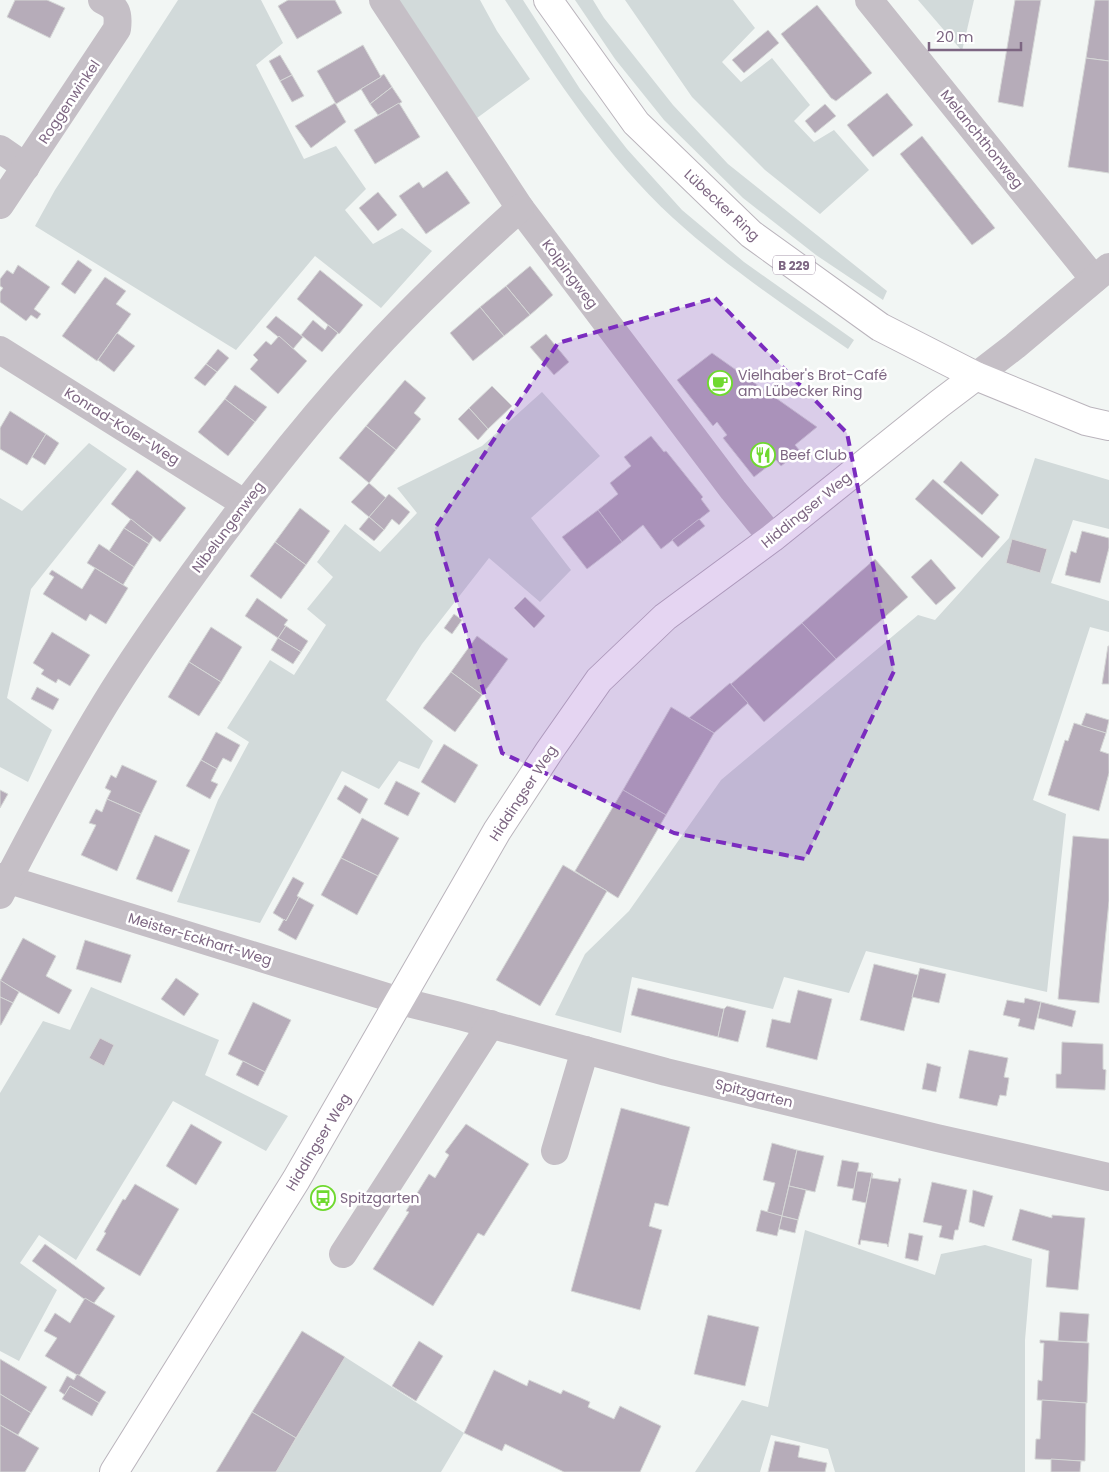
<svg xmlns="http://www.w3.org/2000/svg" width="1109" height="1472" font-family="Poppins,sans-serif">
  <style>
    .green { fill: #d2dada }
    .building { fill: #b6acb9; stroke: #d5d7d6 }
    .lines { fill: none; stroke-linecap: round; stroke-linejoin: round }
    .major-casing { stroke: #bab4bc; stroke-width: 30 }
    .minor { stroke: #c5bfc6; stroke-width: 28 }
    .major { stroke: #fff; stroke-width: 28 }
    .marked { fill: #7b2cbf; fill-opacity: 0.2; stroke: #7b2cbf; stroke-width: 4; stroke-dasharray: 10 6; stroke-linejoin: round }
    .labels { text-anchor: middle; dominant-baseline: central; stroke-width: 5; stroke-linejoin: round; paint-order: stroke }
    .shield { fill: #fff; stroke: #a494a8; stroke-width: 1 }
    .shield-label { font-size: 12px; font-weight: bold; fill: #7d6682 }
    .street-label { font-size: 14px; fill: #7d6682; stroke: #fff }
    .poi-label { font-size: 14px; fill: #7d6682; stroke: #fff; text-anchor: start }
  </style>
  <rect width="100%" height="100%" fill="#f2f6f4"/>
  <g class="green">
    <path d="M178,0H261L283,43L256,65L304,159L336,146L366,189L345,210L373,244L402,228L432,251L381,308L315,256L236,350L35,226L55,190Z"/>
    <path d="M399,0H480L497,31L530,79L477,118Z"/>
    <path d="M505,0H523L580,89L627,149L682,210L744,262L854,340L848,349C788,308 727,267 673,218C606,157 554,75 505,0Z"/>
    <path d="M575,0H593L604,18L673,105L728,164L887,291L883,300L816,255L743,198L664,120L615,59Z"/>
    <path d="M625,0H733L755,28L722,62L741,82L772,58L810,105L794,121L814,142L834,130L869,170L820,214L765,170L692,97Z"/>
    <path d="M918,0H974L962,51Z"/>
    <path d="M542,392L600,456L531,518L571,570L540,602L489,558L422,644L386,700L433,741L419,769L399,761L379,789L342,771L260,923L177,902L218,800L249,742L227,728L270,660L294,675L326,625L307,609L333,577L317,562L345,524L380,552L417,513L397,488L482,446Z"/>
    <path d="M89,443L127,469L31,589L7,698L52,730L28,782L0,767V498L22,511Z"/>
    <path d="M1035,458L1109,480V529L1073,520L1051,583L1109,601V632L1090,627L1033,800L1066,814L1047,992L866,951L849,993L784,977L773,1009L632,977L621,1033L555,1015L585,954L629,911L721,780L918,615L935,620L1009,538Z"/>
    <path d="M91,987L219,1040L205,1075L288,1116L266,1151L173,1101L76,1260L39,1235L20,1263L57,1290L19,1361L0,1351V1093L43,1021L70,1030Z"/>
    <path d="M805,1230L935,1275L941,1254L985,1245L1032,1259L1025,1340V1472H835L828,1449L771,1435L760,1472H695L742,1400L768,1407Z"/>
    <path d="M345,1357L464,1433L441,1472H276Z"/>
  </g>
  <g class="building">
    <path d="M15,0H47L65,8L50,38L7,17Z"/>
    <path d="M288,0H335L342,13L297,39L278,6Z"/>
    <path d="M1015,0H1041L1023,107L998,102Z"/>
    <path d="M1095,0H1109V61L1086,58Z"/>
    <path d="M817,5L872,73L836,101L831,98L781,34Z"/>
    <path d="M768,30L779,43L744,73L732,60Z"/>
    <path d="M363,45L381,77L336,104L317,71Z"/>
    <path d="M280,55L292,75L280,81L269,61Z"/>
    <path d="M1086,58L1109,61V173L1068,167Z"/>
    <path d="M384,74L392,87L370,104L361,89L381,77V76Z"/>
    <path d="M292,75L304,96L292,102L280,81Z"/>
    <path d="M392,87L402,102L378,115L370,104Z"/>
    <path d="M887,93L913,125L873,157L847,125Z"/>
    <path d="M335,103L346,122L311,148L295,126Z"/>
    <path d="M399,103L420,137L375,164L354,130Z"/>
    <path d="M825,104L836,116L815,133L805,121Z"/>
    <path d="M922,136L995,228L972,245L900,154Z"/>
    <path d="M447,171L470,203L426,234L399,196L419,182L423,188Z"/>
    <path d="M378,192L397,215L378,231L359,208Z"/>
    <path d="M78,260L92,270L75,294L61,284Z"/>
    <path d="M18,265L50,287L34,309L41,314L37,319L31,315L26,321L0,302V292L3,288L0,286V279L7,270L13,274Z"/>
    <path d="M530,266L553,295L530,315L506,286Z"/>
    <path d="M320,270L363,305L339,334L297,299Z"/>
    <path d="M105,277L126,291L116,304L131,314L97,361L62,336Z"/>
    <path d="M506,286L530,315L504,336L480,307Z"/>
    <path d="M480,307L504,336L473,361L450,333Z"/>
    <path d="M276,316L303,337L293,349L266,327Z"/>
    <path d="M313,320L325,330L328,325L338,333L322,352L301,335Z"/>
    <path d="M117,333L135,346L114,372L98,360Z"/>
    <path d="M546,334L569,362L554,375L530,347Z"/>
    <path d="M279,336L307,361L278,394L250,369L258,360L253,355L266,341L271,345Z"/>
    <path d="M218,349L229,358L217,372L206,364Z"/>
    <path d="M712,353L817,427L795,445L800,451L781,466L776,460L754,477L723,438L727,435L717,422L713,426L677,380Z"/>
    <path d="M206,364L217,372L205,386L194,378Z"/>
    <path d="M405,380L426,398L414,413L421,419L396,450L366,426Z"/>
    <path d="M235,385L267,407L255,422L225,399Z"/>
    <path d="M492,386L512,406L488,429L469,408Z"/>
    <path d="M225,399L255,422L228,456L198,432Z"/>
    <path d="M469,408L488,429L478,440L458,419Z"/>
    <path d="M10,411L46,434L27,465L0,449V428Z"/>
    <path d="M366,426L396,450L369,483L339,458Z"/>
    <path d="M46,434L59,443L45,465L32,457Z"/>
    <path d="M651,436L664,452L666,451L703,497L701,499L710,511L661,549L643,525L622,542L598,510L618,494L610,483L631,466L624,457Z"/>
    <path d="M961,461L999,495L982,515L943,482Z"/>
    <path d="M137,470L186,508L160,542L111,504Z"/>
    <path d="M933,479L1000,537L982,558L915,499Z"/>
    <path d="M369,483L386,498L369,517L351,502Z"/>
    <path d="M389,494L410,512L399,525L392,519L384,530L369,517Z"/>
    <path d="M300,508L330,531L306,565L275,542Z"/>
    <path d="M598,510L622,542L587,569L562,537Z"/>
    <path d="M369,517L384,530L374,541L359,529Z"/>
    <path d="M131,519L153,537L149,544L124,528Z"/>
    <path d="M699,519L705,526L678,547L672,540Z"/>
    <path d="M124,528L149,544L134,567L109,551Z"/>
    <path d="M1082,531L1109,538V548L1100,583L1065,575L1071,551L1076,553Z"/>
    <path d="M1012,539L1047,549L1040,573L1006,563Z"/>
    <path d="M275,542L306,565L281,599L250,576Z"/>
    <path d="M99,544L134,567L123,585L87,563Z"/>
    <path d="M875,559L908,597L836,659L802,623Z"/>
    <path d="M931,559L956,588L936,605L911,577Z"/>
    <path d="M95,568L128,588L106,624L90,614L86,621L43,594L54,577L49,574L52,570L82,589Z"/>
    <path d="M525,597L545,616L534,628L514,608Z"/>
    <path d="M257,598L288,620L284,625L286,626L278,638L245,616Z"/>
    <path d="M454,614L462,620L452,634L444,628Z"/>
    <path d="M802,623L836,659L764,722L731,684Z"/>
    <path d="M286,626L308,641L301,652L278,638Z"/>
    <path d="M211,627L242,647L221,682L189,662Z"/>
    <path d="M52,632L90,655L70,686L58,679L56,683L41,674L44,670L33,663Z"/>
    <path d="M477,636L508,659L482,695L451,672Z"/>
    <path d="M278,638L301,652L293,664L271,650Z"/>
    <path d="M1108,646H1109V684H1102Z"/>
    <path d="M189,662L221,682L199,716L168,697Z"/>
    <path d="M451,672L482,695L455,732L423,708Z"/>
    <path d="M730,683L748,703L714,733L689,718Z"/>
    <path d="M37,687L59,699L53,710L31,699Z"/>
    <path d="M671,707L714,733L666,815L623,790Z"/>
    <path d="M1086,713L1109,720L1106,733L1081,726Z"/>
    <path d="M1074,723L1106,733L1100,751L1109,754V773L1099,811L1048,795L1065,740L1068,741Z"/>
    <path d="M216,732L240,745L231,762L223,758L217,769L201,760Z"/>
    <path d="M444,744L478,765L455,803L421,782Z"/>
    <path d="M201,760L217,769L211,781L218,784L210,799L186,786Z"/>
    <path d="M122,765L157,781L141,814L107,799L111,791L105,788L111,775L116,778Z"/>
    <path d="M396,781L420,793L408,816L384,804Z"/>
    <path d="M345,785L368,799L360,814L337,799Z"/>
    <path d="M0,790L8,794L0,808Z"/>
    <path d="M623,790L666,815L618,898L575,871Z"/>
    <path d="M107,799L141,814L117,871L81,855L96,825L89,823L96,809L102,812Z"/>
    <path d="M362,818L399,838L378,876L341,858Z"/>
    <path d="M155,835L190,850L172,892L136,879Z"/>
    <path d="M1073,836L1109,839V901L1099,1003L1058,999Z"/>
    <path d="M341,858L378,876L357,915L321,895Z"/>
    <path d="M563,865L607,891L540,1006L496,980Z"/>
    <path d="M293,877L304,883L297,896L299,897L286,921L273,913Z"/>
    <path d="M299,897L314,905L296,940L278,930L284,919L286,921Z"/>
    <path d="M23,938L56,956L46,976L72,990L59,1014L0,981Z"/>
    <path d="M85,940L131,955L121,983L76,969Z"/>
    <path d="M874,964L918,975L904,1031L860,1020Z"/>
    <path d="M920,968L946,974L939,1003L912,997Z"/>
    <path d="M176,978L199,994L184,1016L161,999Z"/>
    <path d="M0,980L19,992L13,1003L0,997Z"/>
    <path d="M638,988L724,1009L718,1037L631,1015Z"/>
    <path d="M798,990L832,999L817,1060L766,1047L772,1019L790,1023Z"/>
    <path d="M0,997L13,1003L1,1025H0Z"/>
    <path d="M1025,998L1041,1002L1034,1030L1018,1026L1020,1019L1003,1015L1007,1000L1024,1003Z"/>
    <path d="M253,1002L291,1020L265,1072L228,1054Z"/>
    <path d="M1041,1002L1076,1011L1072,1027L1038,1018Z"/>
    <path d="M727,1006L746,1011L738,1042L718,1037L724,1009Z"/>
    <path d="M100,1038L114,1045L104,1066L89,1058Z"/>
    <path d="M1062,1042L1103,1044V1069L1106,1070L1105,1090L1056,1088V1074H1061Z"/>
    <path d="M969,1050L1008,1058L1004,1077L1009,1078L1006,1096L1000,1095L997,1106L959,1098Z"/>
    <path d="M243,1061L265,1072L258,1086L236,1075Z"/>
    <path d="M927,1063L941,1067L936,1092L922,1089Z"/>
    <path d="M621,1108L690,1127L668,1206L655,1203L649,1226L662,1230L640,1310L571,1291Z"/>
    <path d="M191,1124L222,1142L196,1185L166,1166Z"/>
    <path d="M466,1124L529,1164L484,1236L478,1233L433,1306L373,1269L409,1212L406,1211L429,1174L435,1178L449,1155L445,1152Z"/>
    <path d="M772,1143L797,1150L782,1216L767,1213L775,1183L763,1180Z"/>
    <path d="M797,1150L824,1156L815,1192L789,1186Z"/>
    <path d="M842,1160L859,1163L854,1189L837,1186Z"/>
    <path d="M857,1171L872,1173L866,1203L852,1200Z"/>
    <path d="M872,1173L873,1174L872,1178L898,1182L899,1178L901,1179L888,1247L887,1244L861,1240L860,1245L858,1244Z"/>
    <path d="M932,1182L967,1190L958,1230H955L953,1240L939,1237L942,1226L923,1222Z"/>
    <path d="M135,1184L179,1209L140,1276L96,1250L106,1233L104,1232L123,1199L125,1200Z"/>
    <path d="M789,1186L806,1190L798,1220L782,1216Z"/>
    <path d="M973,1190L993,1196L984,1227L969,1222Z"/>
    <path d="M1020,1209L1052,1218V1215L1085,1218L1078,1290L1046,1287L1049,1251L1012,1240Z"/>
    <path d="M761,1210L782,1216L777,1236L756,1231Z"/>
    <path d="M782,1216L798,1220L795,1233L779,1229Z"/>
    <path d="M909,1233L923,1236L918,1261L905,1258Z"/>
    <path d="M45,1244L105,1288L94,1303L84,1299L32,1261Z"/>
    <path d="M85,1298L115,1316L79,1376L45,1356L57,1338L44,1331L55,1313L70,1323Z"/>
    <path d="M1060,1312L1089,1314L1087,1342L1058,1341Z"/>
    <path d="M708,1315L759,1327L745,1386L694,1374Z"/>
    <path d="M302,1331L345,1357L296,1438L252,1412Z"/>
    <path d="M1040,1340L1089,1343L1087,1403L1037,1400L1038,1380L1042,1381L1044,1343H1040Z"/>
    <path d="M419,1341L443,1356L416,1401L392,1386Z"/>
    <path d="M0,1359L47,1387L31,1413L0,1394Z"/>
    <path d="M494,1370L527,1386L529,1380L561,1394L563,1390L590,1402L588,1407L614,1419L620,1406L661,1426L640,1472H564L505,1444L502,1451L464,1433Z"/>
    <path d="M77,1374L106,1392L99,1403L70,1386L65,1395L59,1391L67,1376L74,1380Z"/>
    <path d="M70,1386L99,1403L92,1416L62,1399Z"/>
    <path d="M0,1394L31,1413L18,1435L0,1425Z"/>
    <path d="M1042,1400L1086,1403L1085,1461L1035,1459L1036,1439H1040Z"/>
    <path d="M252,1412L296,1438L276,1472H216Z"/>
    <path d="M0,1425L39,1448L25,1472H0Z"/>
    <path d="M775,1441L800,1446L798,1457L827,1463L825,1472H768Z"/>
    <path d="M1051,1459L1081,1461L1080,1472H1051Z"/>
  </g>
  <g class="lines">
    <defs>
      <g id="major">
        <path d="M548,0L636,123L751,234L880,327L976,376L1086,421L1109,426"/>
        <path d="M114,1472L296,1180L497,831L550,750L599,680L665,617L772,538L939,404L976,376"/>
      </g>
    </defs>
    <use href="#major" class="major-casing"/>
    <g class="minor">
      <path d="M383,0L520,208L733,490L772,538"/>
      <path d="M869,0L1094,279"/>
      <path d="M0,149L26,167"/>
      <path d="M0,205L117,29C119,13 117,7 102,0"/>
      <path d="M0,350L244,503"/>
      <path d="M976,376L1015,346L1109,267"/>
      <path d="M0,877L400,1001L456,1015L666,1072L937,1138L1109,1177"/>
      <path d="M0,895C33,831 67,766 105,704C132,660 162,617 193,574C247,499 304,426 367,357C415,304 467,256 520,208"/>
      <path d="M555,1151L585,1050"/>
      <path d="M343,1254L491,1024"/>
    </g>
    <use href="#major" class="major"/>
  </g>
  <path class="marked" d="M715,298L847,433L894,671L805,859L674,833L502,753L435,528L558,343Z"/>
  <defs>
    <symbol id="cafe-ring" viewBox="-11 -11 22 22"><circle r="9.5" fill="#fff" stroke="#6fd92f" stroke-width="1.5"/><path d="M-5.5-4.5H6V0H3Q3 3.5 0 3.5H-2.5Q-5.5 3.5-5.5 0ZM3-3.2v2h1.7v-2ZM-6 4.5H4V6H-6Z" fill="#6fd92f"/></symbol>
    <symbol id="restaurant-ring" viewBox="-11 -11 22 22"><circle r="9.5" fill="#fff" stroke="#6fd92f" stroke-width="1.5"/><path d="M-5-6h1v4h1v-4h1v4h1v-4h1v5L-1.5 .5V6h-2V.5L-5-1ZM5-6V6H3V1.5H1.5Q1.5-4 5-6Z" fill="#6fd92f"/></symbol>
    <symbol id="bus-ring" viewBox="-11 -11 22 22"><circle r="9.5" fill="#fff" stroke="#6fd92f" stroke-width="1.5"/><path d="M-5-6H5V4H4V6H2V4H-2V6H-4V4H-5ZM-3.5-4V0h7V-4ZM-3.5 1.2v1.5H-2V1.2ZM2 1.2v1.5H3.5V1.2Z" fill="#6fd92f"/></symbol>
  </defs>
  <g fill-rule="evenodd">
    <use href="#cafe-ring" x="706" y="369" width="28" height="28"/>
    <use href="#restaurant-ring" x="749" y="441" width="28" height="28"/>
    <use href="#bus-ring" x="309" y="1184" width="28" height="28"/>
  </g>
  <g class="labels">
    <rect class="shield" x="773" y="255.5" width="42" height="19" rx="4"/>
    <g class="shield-label">
      <text x="794" y="265">B 229</text>
    </g>
    <g class="street-label">
      <text transform="translate(69 102) rotate(-56)">Roggenwinkel</text>
      <text transform="translate(982 139) rotate(51)">Melanchthonweg</text>
      <text transform="translate(722 205) rotate(43)">Lübecker Ring</text>
      <text transform="translate(570 274) rotate(53)">Kolpingweg</text>
      <text transform="translate(122 426) rotate(32)">Konrad-Koler-Weg</text>
      <text transform="translate(806 510) rotate(-39)">Hiddingser Weg</text>
      <text transform="translate(228 527) rotate(-53)">Nibelungenweg</text>
      <text transform="translate(523 793) rotate(-57)">Hiddingser Weg</text>
      <text transform="translate(200 939) rotate(17)">Meister-Eckhart-Weg</text>
      <text transform="translate(754 1093) rotate(14)">Spitzgarten</text>
      <text transform="translate(318 1142) rotate(-59)">Hiddingser Weg</text>
    </g>
    <g class="poi-label">
      <text x="738" y="375">Vielhaber's Brot-Café<tspan x="738" dy="16">am Lübecker Ring</tspan></text>
      <text x="780" y="455">Beef Club</text>
      <text x="340" y="1198">Spitzgarten</text>
    </g>
  </g>
  <path d="M929 42v8h92v-8" fill="none" stroke="#7d6682" stroke-width="2.5"/>
  <text x="936" y="42" font-size="15" fill="#7d6682" stroke="#ffffff" stroke-width="4" paint-order="stroke">20 m</text>
</svg>
